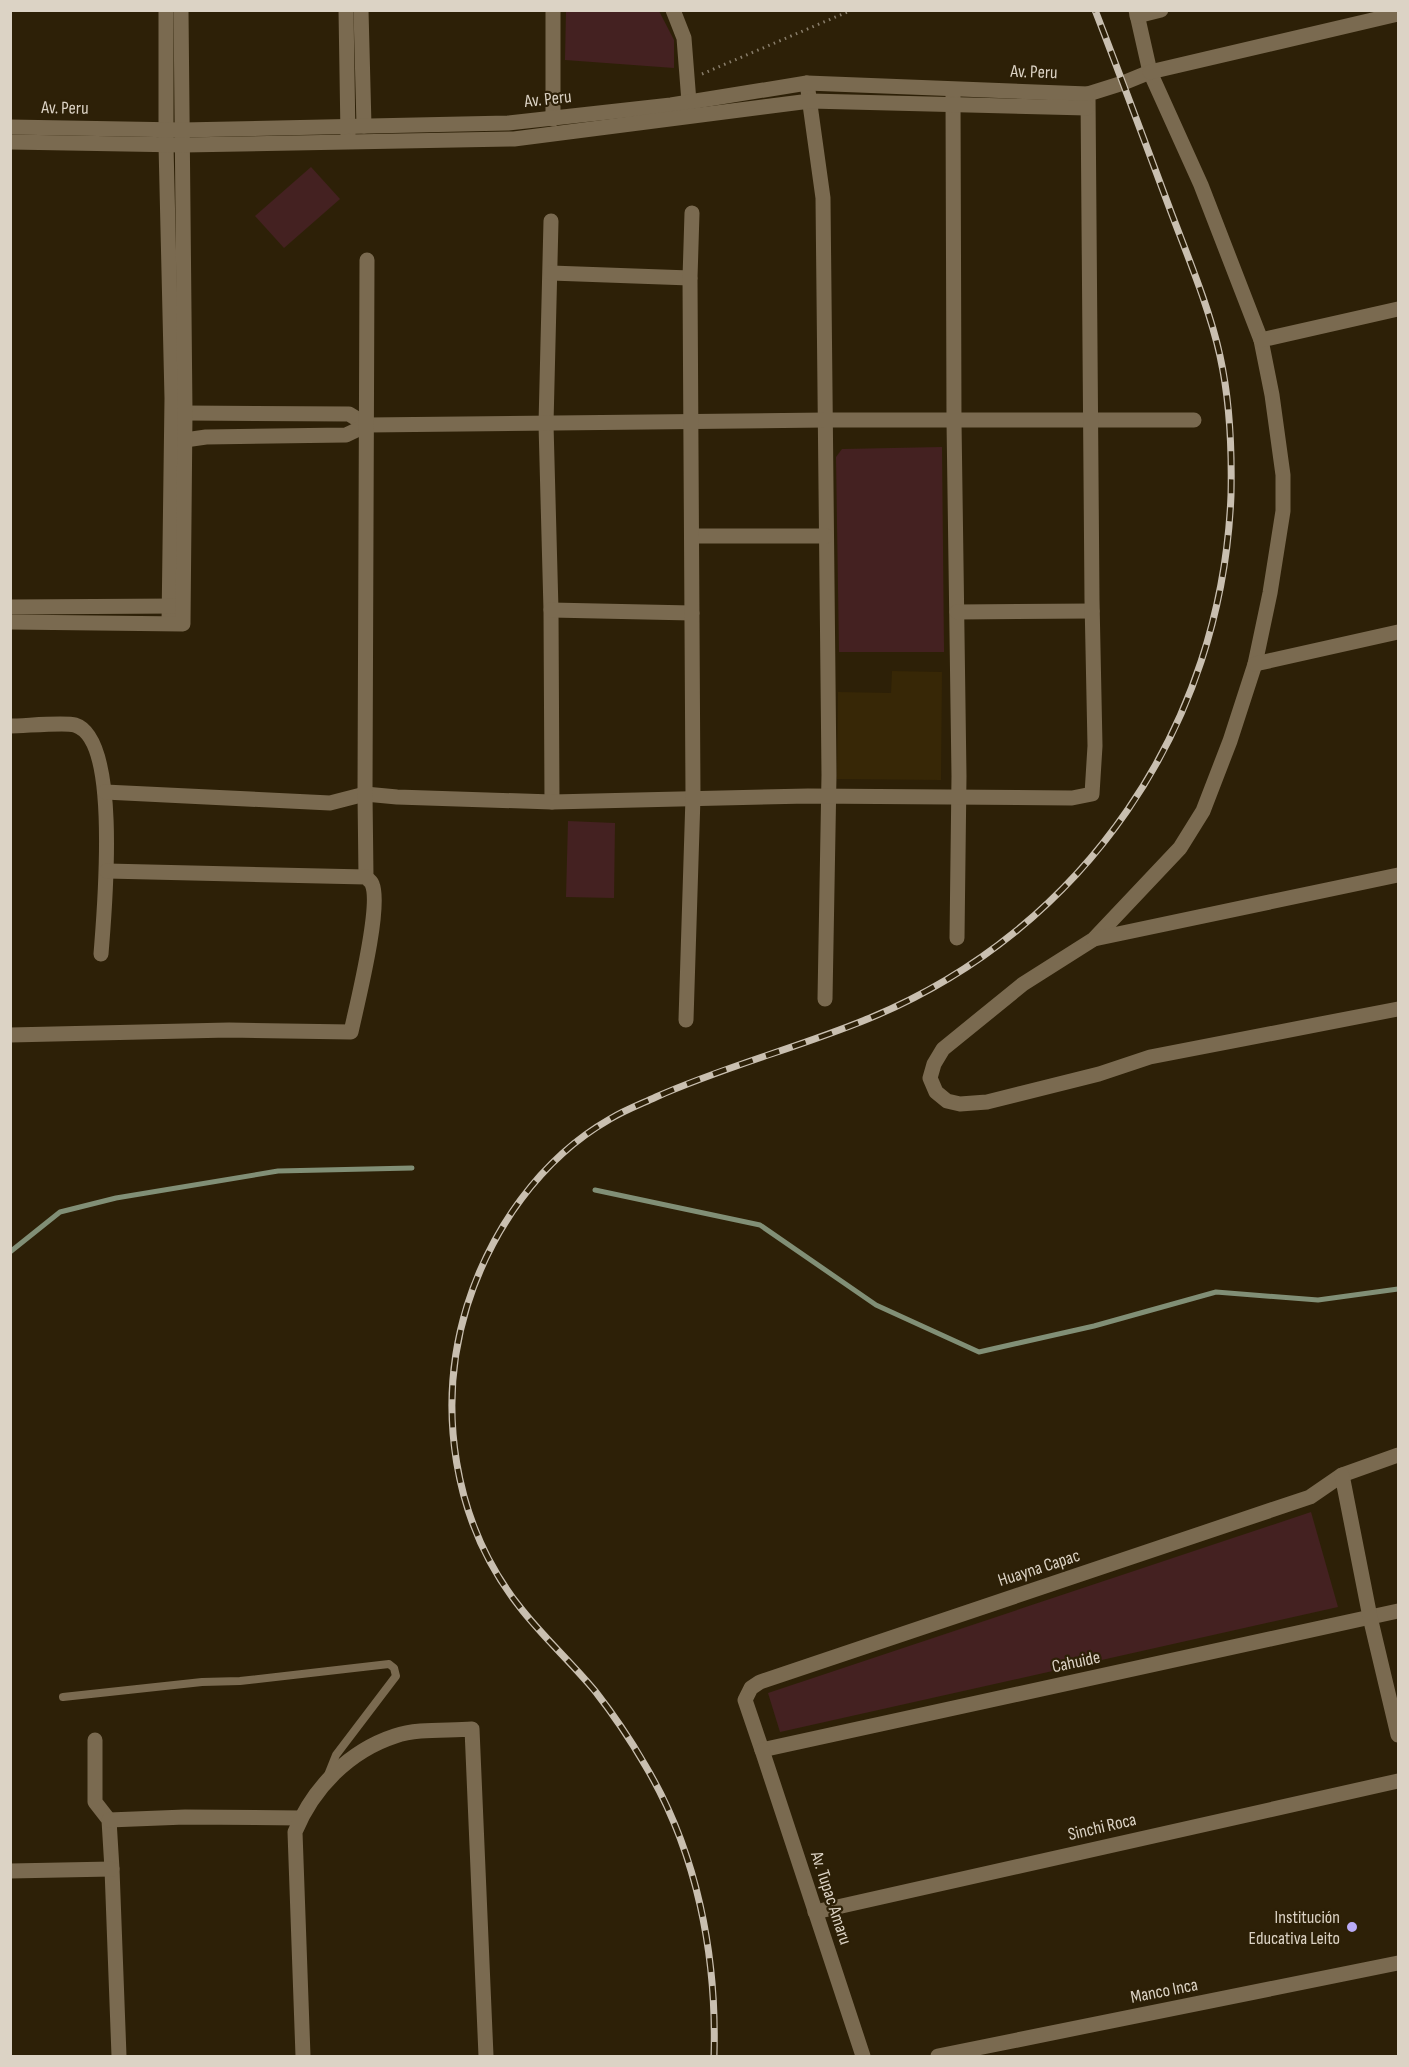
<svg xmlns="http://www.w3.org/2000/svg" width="1409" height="2067" font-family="'Sofia Sans Condensed',sans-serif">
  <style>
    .built { fill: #372706 }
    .green { fill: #442121 }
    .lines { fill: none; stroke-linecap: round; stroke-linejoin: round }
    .stream { stroke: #818f76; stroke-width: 5 }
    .path { stroke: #897e6b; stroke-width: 3; stroke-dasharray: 1.5 4.5; stroke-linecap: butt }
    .service { stroke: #7a6a50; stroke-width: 8 }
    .minor { stroke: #7a6a50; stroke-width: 15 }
    .tertiary { stroke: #7a6a50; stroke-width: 15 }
    .rail-casing { stroke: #c9bfb0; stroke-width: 7 }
    .rail { stroke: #2d2007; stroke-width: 4.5; stroke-dasharray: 14; stroke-linecap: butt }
    .poi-dot { fill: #b9abf7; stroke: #2d2007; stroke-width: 2 }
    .labels { text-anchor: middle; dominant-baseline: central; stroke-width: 4.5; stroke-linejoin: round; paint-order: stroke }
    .street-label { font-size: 18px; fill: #dcd3c5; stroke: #2d2007 }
    .poi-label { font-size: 18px; fill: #dcd3c5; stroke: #2d2007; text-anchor: end }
  </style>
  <rect width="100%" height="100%" fill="#2d2007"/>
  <path class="built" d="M892,671L942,672L941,780L837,779L838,692L891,693Z"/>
  <g class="green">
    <path d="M566,11H659L674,40V68L565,60Z"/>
    <path d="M311,167L340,199L284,248L255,216Z"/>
    <path d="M942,447L944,652H839L836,457L842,449Z"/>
    <path d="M568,821L615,823L614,898L566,897Z"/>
    <path d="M1311,1512L1338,1607L780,1732L768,1693Z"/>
  </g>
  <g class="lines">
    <g class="stream">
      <path d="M595,1190L760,1225L876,1305L979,1352L1094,1326L1216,1292L1318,1300L1398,1289"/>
      <path d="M10,1252L60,1212L116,1198L278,1171L412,1168"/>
    </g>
    <path class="path" d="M702,74L852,10"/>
    <path class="service" d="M63,1697L202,1682L240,1681L389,1664L394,1668L396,1676L336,1755L328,1775"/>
    <g class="minor">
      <path d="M166,10V145L172,398L169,623"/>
      <path d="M673,10L684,38L689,102"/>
      <path d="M1136,10L1150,72L1201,185L1261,340L1272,395L1283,475V511L1270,593L1255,664L1230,741L1203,811L1180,848L1094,939L1023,984L943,1049L934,1064L930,1078L936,1092L947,1101L960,1104L987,1102L1099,1074L1150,1057L1398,1009"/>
      <path d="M807,83L823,198L829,775L825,999"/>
      <path d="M953,92L954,421L959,776L957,938"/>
      <path d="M553,119V10"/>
      <path d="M551,221L546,424L551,610L552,802"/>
      <path d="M551,273L690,278"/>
      <path d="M1261,340L1398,309"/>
      <path d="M185,413L349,414L367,425"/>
      <path d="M185,440L206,437L346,435L367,425L825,420H1194"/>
      <path d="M692,536H826"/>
      <path d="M10,607L177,606"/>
      <path d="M551,610L692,613"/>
      <path d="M957,612L1092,611"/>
      <path d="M10,622L183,624L185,413L181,10"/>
      <path d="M1255,664L1398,632"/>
      <path d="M10,726C24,726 65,722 75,725C121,739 104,914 101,954"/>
      <path d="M105,792L330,803L365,794L397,797L552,802L808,796L1072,798L1092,794L1095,746L1092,600L1088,94L1123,83L1150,72"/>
      <path d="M366,877L365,794L367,260"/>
      <path d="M1094,939L1398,875"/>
      <path d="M686,1020L693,797L690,278L692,213"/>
      <path d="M10,1035L229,1030L351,1032C357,1004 382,906 372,884C372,882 367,879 366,877L107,871"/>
      <path d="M1398,1455L1342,1475L1310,1497L760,1682L751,1688L745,1700L762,1750L1398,1611"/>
      <path d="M1342,1475L1370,1617L1398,1735"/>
      <path d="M95,1740V1802L109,1820L112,1869L119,2056"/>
      <path d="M109,1820L185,1817L301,1818"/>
      <path d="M10,1871L112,1869"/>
      <path d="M815,1912L1398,1781"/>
      <path d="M303,2056L295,1832C313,1788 349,1751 395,1736C418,1728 448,1731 472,1729L486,2056"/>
      <path d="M938,2056L1398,1963"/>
    </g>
    <g class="tertiary">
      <path d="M346,10L348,136"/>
      <path d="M361,10L364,126"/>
      <path d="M1137,16L1161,10"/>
      <path d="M1150,72L1398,14"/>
      <path d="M10,127L182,130L508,123L671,105L807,83L1088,94"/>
      <path d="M10,142L183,145L514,139L810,101L1087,108"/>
      <path d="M762,1750L863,2056"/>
    </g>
    <defs>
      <path id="rail" d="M714,2056C717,1955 697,1852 645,1765C630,1739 613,1714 595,1691C571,1662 542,1636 519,1606C453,1522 436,1407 467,1306C491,1230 540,1159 610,1119C625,1110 641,1104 656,1097C726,1066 800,1047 870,1018C1085,929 1222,726 1231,495C1232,449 1230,401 1220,356C1210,310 1188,257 1171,212C1146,145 1121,77 1095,10"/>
    </defs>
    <use href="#rail" class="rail-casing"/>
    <use href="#rail" class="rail"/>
  </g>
  <circle class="poi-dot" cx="1352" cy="1927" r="6"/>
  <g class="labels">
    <g class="street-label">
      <text transform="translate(1034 72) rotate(2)">Av. Peru</text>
      <text transform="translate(548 99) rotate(-6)">Av. Peru</text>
      <text transform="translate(65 108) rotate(1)">Av. Peru</text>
      <text transform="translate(1039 1568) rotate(-18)">Huayna Capac</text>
      <text transform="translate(1076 1662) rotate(-12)">Cahuide</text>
      <text transform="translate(1102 1827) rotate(-13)">Sinchi Roca</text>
      <text transform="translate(831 1898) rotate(72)">Av. Tupac Amaru</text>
      <text transform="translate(1164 1991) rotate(-11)">Manco Inca</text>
    </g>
    <g class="poi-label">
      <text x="1340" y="1917">Institución<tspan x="1340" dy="21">Educativa Leito</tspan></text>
    </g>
  </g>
  <rect width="1409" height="2067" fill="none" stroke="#dcd3c5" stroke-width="24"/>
</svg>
